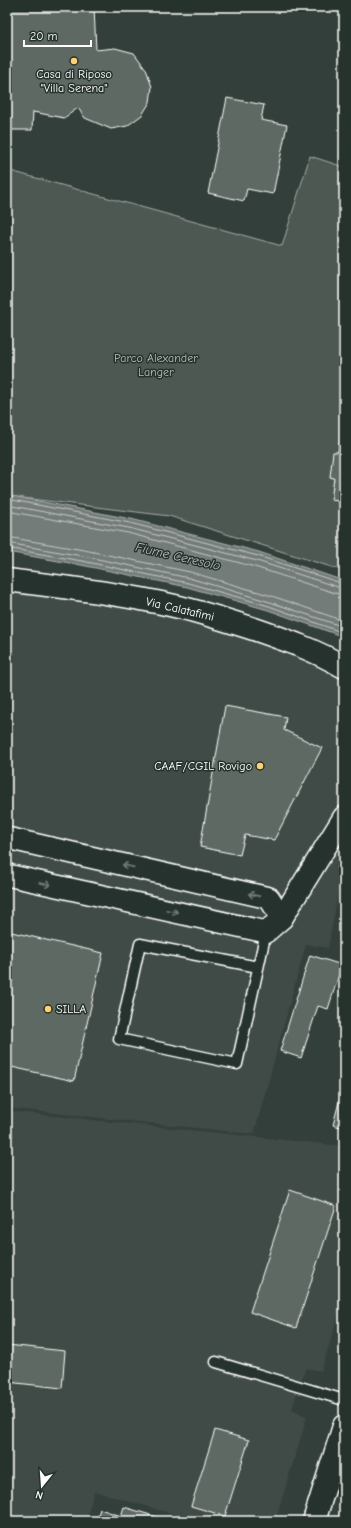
<svg xmlns="http://www.w3.org/2000/svg" width="351" height="1528" font-family="'Comic Neue',sans-serif">
  <style>
    .built { fill: #404c47 }
    .green { fill: #4d5853; stroke: #a6aca9 }
    .water { fill: #737b78; stroke: #abb0ae }
    .lines { fill: none; stroke-linecap: round; stroke-linejoin: round }
    .shore { stroke: #c7cac9; stroke-width: 1 }
    .building { fill: #5f6964; stroke: #fff }
    .lane-casing { stroke: #fff; stroke-width: 13 }
    .street-casing { stroke: #fff; stroke-width: 24 }
    .secondary-casing { stroke: #fff; stroke-width: 25 }
    .path { stroke: #fff; stroke-width: 2.5; stroke-dasharray: 4 3; stroke-linecap: butt }
    .lane { stroke: #26332d; stroke-width: 10 }
    .street { stroke: #26332d; stroke-width: 21 }
    .secondary { stroke: #26332d; stroke-width: 22 }
    .oneway { stroke: #727a76 }
    .poi-dot { fill: #ffd166; stroke: #26332d; stroke-width: 1.5 }
    .labels { text-anchor: middle; dominant-baseline: central; stroke-width: 3; stroke-linejoin: round; paint-order: stroke }
    .poi-label { font-size: 12px; fill: #fff; stroke: #26332d }
    .park-label { font-size: 12px; fill: #b8bcba; stroke: #26332d }
    .street-label { font-size: 12px; fill: #fff; stroke: #26332d }
    .water-label { font-size: 13px; font-style: italic; fill: #b9bdbc; stroke: #26332d }
  </style>
  <rect width="100%" height="100%" fill="#333f3a"/>
  <filter id="ink" filterUnits="userSpaceOnUse"><feTurbulence type="fractalNoise" baseFrequency=".025" numOctaves="2"/><feDisplacementMap in="SourceGraphic" scale="8" xChannelSelector="R" yChannelSelector="G"/><feConvolveMatrix kernelMatrix="1 2 1 2 8 2 1 2 1" color-interpolation-filters="sRGB"/></filter>
  <g filter="url(#ink)">
    <g class="built">
      <path d="M7,587L75,598L219,626L259,637L344,676V894L338,893L328,948L306,944L254,1134L7,1108Z"/>
      <path d="M7,1111L344,1146V1297L321,1371L306,1368L299,1386L292,1409L307,1417L275,1521H197L94,1491L86,1521H7Z"/>
      <path d="M344,1493V1521H335Z"/>
    </g>
    <path class="green" d="M310,156L344,167V571L169,516L7,496V170L282,246Z"/>
    <path class="water" d="M7,495L131,519L259,552L344,581V637L268,610L187,587L81,565L7,552Z"/>
    <g class="lines">
      <g class="shore">
        <path d="M7,499L130,523L258,556L344,584"/>
        <path d="M7,505L129,528L257,561L344,589"/>
        <path d="M7,511L128,533L255,567L338,594L344,595"/>
        <path d="M7,537L84,550L190,572L272,596L344,621"/>
        <path d="M7,543L83,556L189,578L270,602L344,627"/>
        <path d="M7,548L82,561L188,583L269,606L344,633"/>
      </g>
    </g>
    <g class="building">
      <path d="M7,7H94L96,50L115,48L134,53L146,69L152,87L150,102L142,115L127,126L111,129L85,118L78,108L64,118L33,112L32,130H7Z"/>
      <path d="M227,98L264,105L261,120L287,125L273,194L247,189L244,201L208,193Z"/>
      <path d="M341,434H344V502L331,500L334,478L330,477L333,452H338Z"/>
      <path d="M225,706L286,717L284,730L322,748L274,840L245,835L240,855L200,847Z"/>
      <path d="M7,931L103,953L74,1081L7,1066Z"/>
      <path d="M310,955L342,965L328,1009L318,1006L301,1058L280,1051Z"/>
      <path d="M343,1037H344V1053L338,1052Z"/>
      <path d="M342,1090L344,1091V1128L333,1125Z"/>
      <path d="M290,1190L336,1206L296,1328L250,1312Z"/>
      <path d="M7,1215H9L8,1257H7Z"/>
      <path d="M7,1345L65,1351L62,1388L7,1382Z"/>
      <path d="M215,1430L249,1440L225,1516L191,1506Z"/>
      <path d="M124,1507L167,1520V1521H96L100,1509L121,1516Z"/>
    </g>
    <g class="lines">
      <defs>
        <g id="lane">
          <path d="M258,967L140,944L119,1039L237,1064L266,932"/>
          <path d="M216,1362L344,1400"/>
        </g>
        <g id="street">
          <path d="M7,838L269,898L282,918"/>
          <path d="M7,875L266,932L282,918L344,817"/>
        </g>
        <g id="secondary">
          <path d="M7,580C64,587 123,594 179,607C204,613 229,621 254,629C286,640 315,650 344,667"/>
          <path d="M314,1521L344,1426"/>
        </g>
      </defs>
      <use href="#lane" class="lane-casing"/>
      <use href="#street" class="street-casing"/>
      <use href="#secondary" class="secondary-casing"/>
      <g class="path">
        <path d="M337,868L344,872"/>
        <path d="M341,1382L344,1373"/>
      </g>
      <use href="#lane" class="lane"/>
      <use href="#street" class="street"/>
      <use href="#secondary" class="secondary"/>
    </g>
    <defs><path id="oneway-shaft" d="M-6 0H5M1.5-3L5.5 0L1.5 3" fill="none" stroke-width="1.6" stroke-linecap="round" stroke-linejoin="round"/></defs>
    <g class="oneway">
      <use href="#oneway-shaft" transform="translate(128 866) rotate(-167)"/>
      <use href="#oneway-shaft" transform="translate(45 884) rotate(12)"/>
      <use href="#oneway-shaft" transform="translate(254 895) rotate(-167)"/>
      <use href="#oneway-shaft" transform="translate(172 911) rotate(12)"/>
    </g>
  </g>
  <g class="poi-dot">
    <circle cx="74" cy="61" r="4"/>
    <circle cx="260" cy="766" r="4"/>
    <circle cx="48" cy="1009" r="4"/>
  </g>
  <g class="labels">
    <g class="poi-label">
      <text x="74" y="74">Casa di Riposo<tspan x="74" dy="14">"Villa Serena"</tspan></text>
      <text x="252" y="766" text-anchor="end">CAAF/CGIL Rovigo</text>
      <text x="56" y="1009" text-anchor="start">SILLA</text>
    </g>
    <g class="park-label">
      <text x="156" y="358">Parco Alexander<tspan x="156" dy="14">Langer</tspan></text>
    </g>
    <g class="street-label">
      <text transform="translate(180 609) rotate(13)">Via Calatafimi</text>
    </g>
    <g class="water-label">
      <text transform="translate(178 556) rotate(13)">Fiume Ceresolo</text>
    </g>
  </g>
  <rect width="351" height="1528" fill="none" stroke="#26332d" stroke-width="24"/>
  <rect x="12" y="12" width="327" height="1504" fill="none" stroke="#fff" stroke-width="1.5" filter="url(#ink)"/>
  <g transform="translate(42 1486) rotate(197)" stroke="#26332d" stroke-width="3" paint-order="stroke">
  <path d="M0-3L7 15L0 10L-7 15Z" fill="#ffffff"/>
  <text y="-6" font-size="11" font-weight="bold" text-anchor="middle" fill="#ffffff">N</text>
  </g>
  <path d="M24 40v6h67v-6" fill="none" stroke="#ffffff" stroke-width="2"/>
  <text x="30" y="40" font-size="12" fill="#ffffff" stroke="#26332d" stroke-width="3" paint-order="stroke">20 m</text>
</svg>
